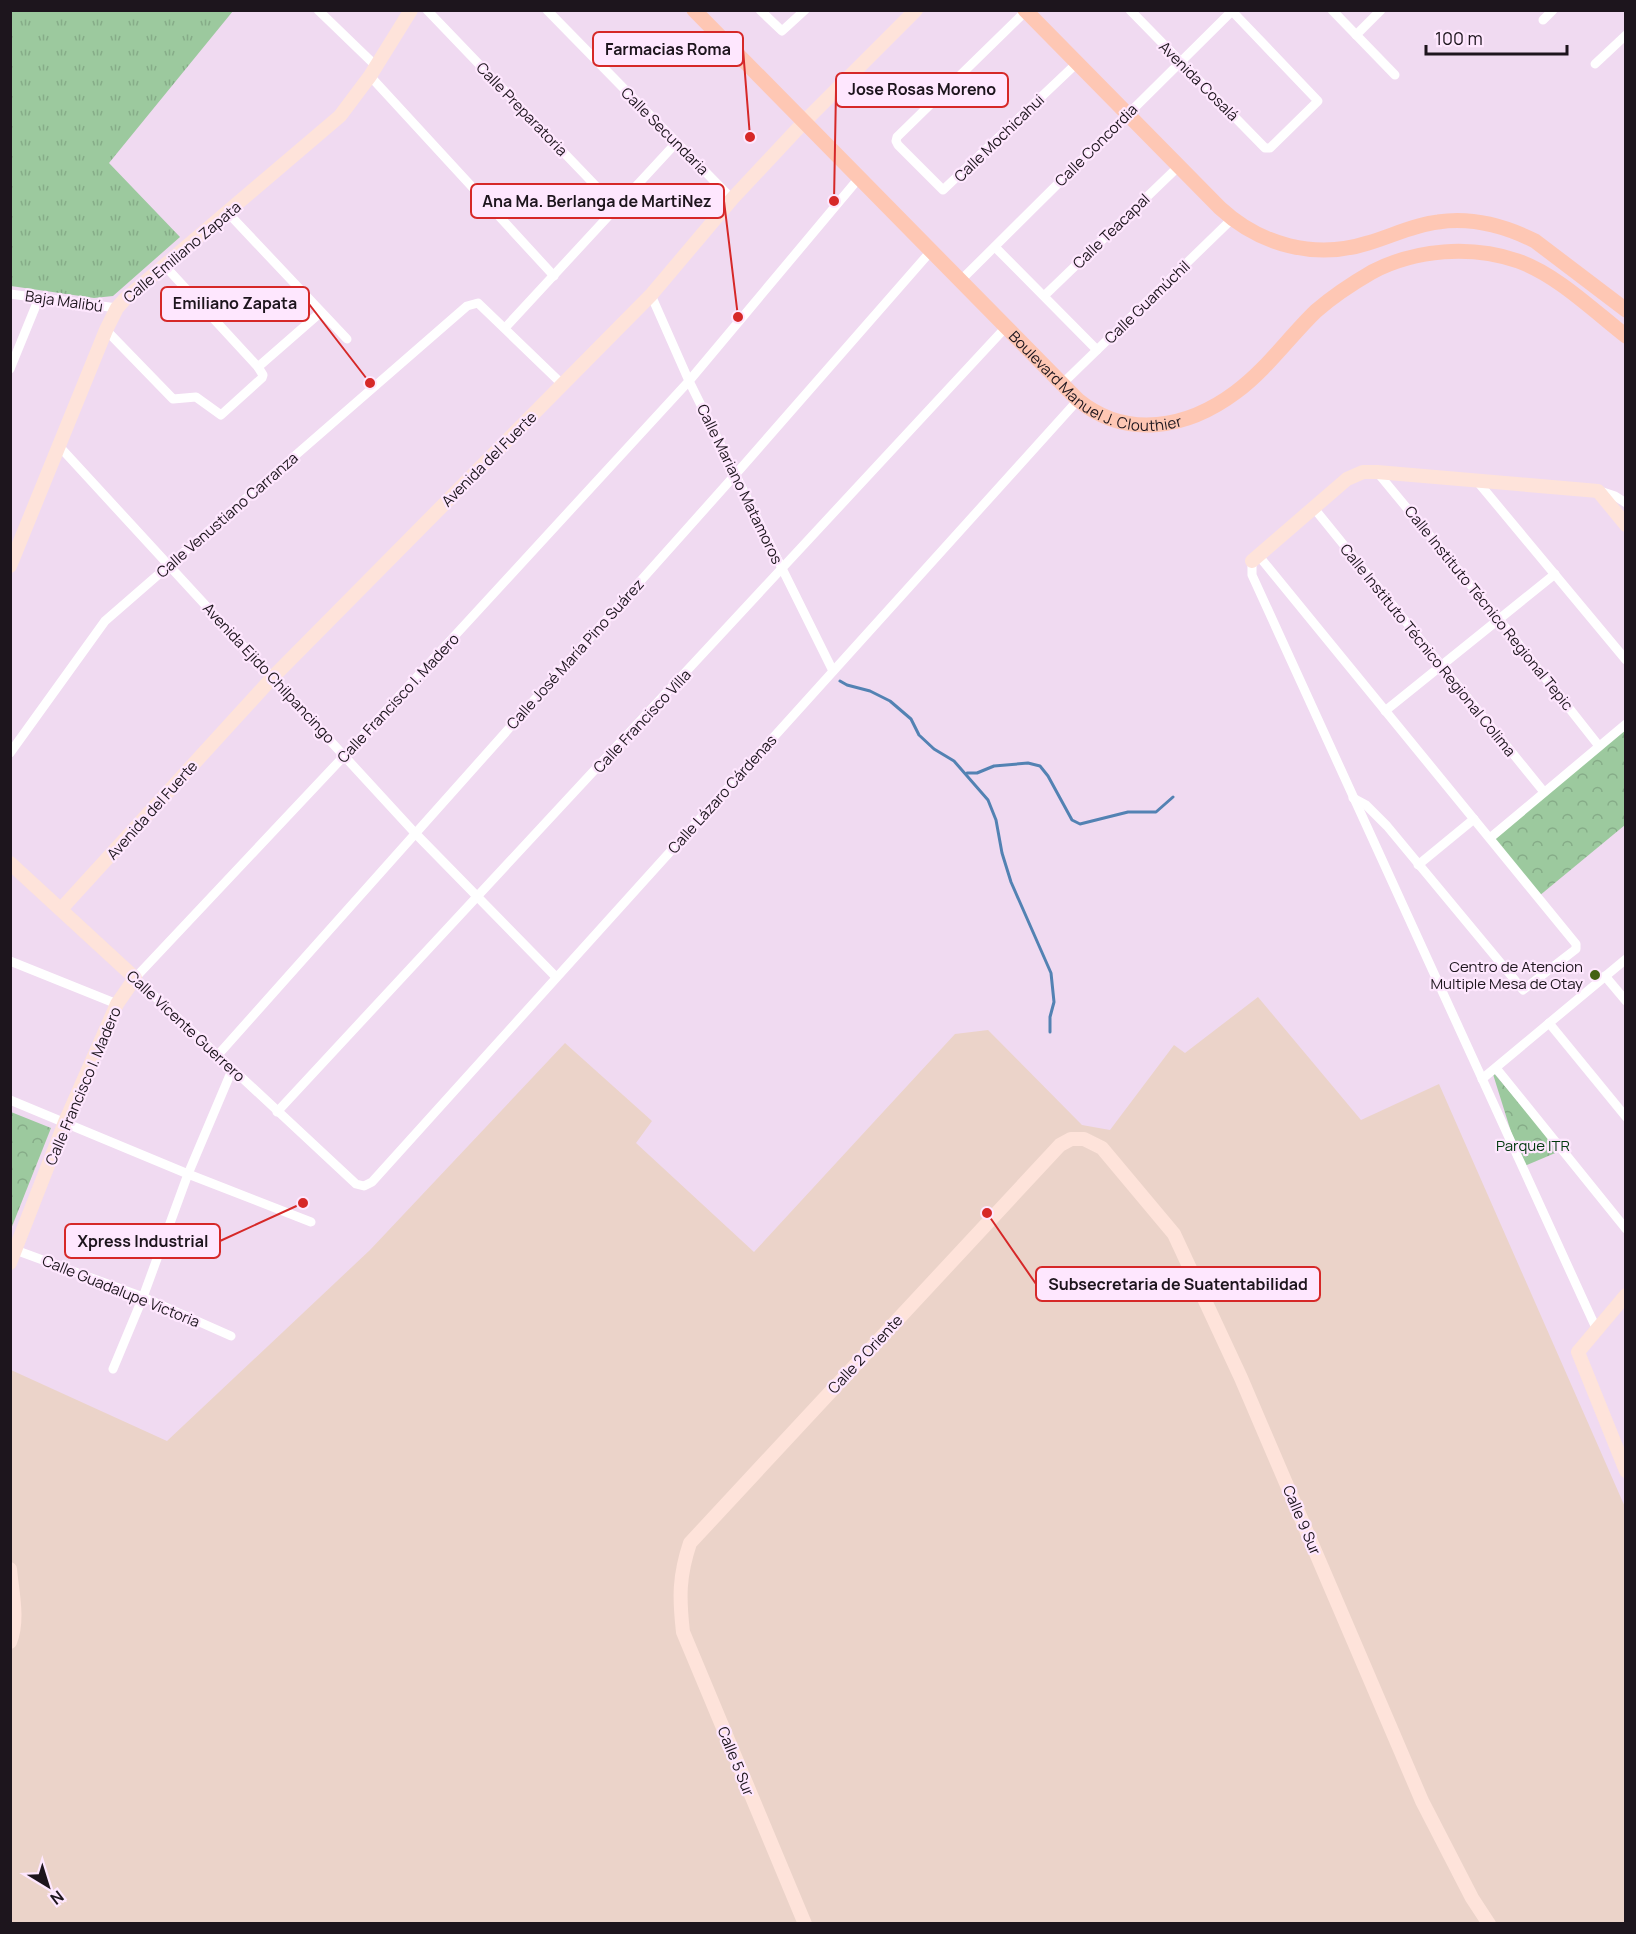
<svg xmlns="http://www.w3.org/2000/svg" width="1636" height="1934" font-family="Manrope,sans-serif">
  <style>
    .industrial { fill: #ebd3c9 }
    .grass { fill: url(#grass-tufts) }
    .park { fill: url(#park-crowns) }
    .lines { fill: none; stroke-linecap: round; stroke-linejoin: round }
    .stream { stroke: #5382b3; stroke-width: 3 }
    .street { stroke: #fff; stroke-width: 9 }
    .secondary { stroke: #fee3da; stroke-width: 14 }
    .primary { stroke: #fec7b4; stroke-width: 15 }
    .poi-dot { fill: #446113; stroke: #fee7fe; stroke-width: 2 }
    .labels { text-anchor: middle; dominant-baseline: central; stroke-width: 4.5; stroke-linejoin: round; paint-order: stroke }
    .street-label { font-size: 15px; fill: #1d151d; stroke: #fee7fe }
    .poi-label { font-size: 15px; fill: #1d151d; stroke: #fee7fe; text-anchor: end }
    .park-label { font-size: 15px; fill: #01390e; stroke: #fee7fe }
    .leader { fill: none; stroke: #d62828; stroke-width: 2 }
    .callout-dot { fill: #d62828; stroke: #fee7fe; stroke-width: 2 }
    .callout { fill: #fee7fe; stroke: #d62828; stroke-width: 2 }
    .callout-label { font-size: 16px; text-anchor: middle; font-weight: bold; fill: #1d151d }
  </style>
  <defs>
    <pattern id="grass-tufts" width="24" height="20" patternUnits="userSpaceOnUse" patternTransform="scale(1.5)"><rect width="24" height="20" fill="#9cc99e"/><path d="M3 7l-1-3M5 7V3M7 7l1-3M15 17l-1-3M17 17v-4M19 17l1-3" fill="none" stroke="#86ac88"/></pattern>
    <pattern id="park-crowns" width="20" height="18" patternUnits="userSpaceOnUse" patternTransform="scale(1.5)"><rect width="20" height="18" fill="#9cc99e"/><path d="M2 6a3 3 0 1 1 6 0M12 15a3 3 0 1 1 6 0" fill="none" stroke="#86ac88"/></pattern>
  </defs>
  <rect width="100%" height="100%" fill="#f0daf1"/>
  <path class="industrial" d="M1258,997L1361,1120L1439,1084L1625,1507V1923L11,1924V1370L167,1441L370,1250L565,1043L652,1121L636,1143L754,1252L955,1034L988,1030L1082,1125L1110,1130L1174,1045L1185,1053Z"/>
  <path class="grass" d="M11,10L233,11L109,163L180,237L113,296L94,298L11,286Z"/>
  <g class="park">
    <path d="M1625,726V825L1539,896L1491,838Z"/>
    <path d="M1492,1071L1560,1151L1522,1167Z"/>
    <path d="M11,1112L51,1128L11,1229Z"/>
  </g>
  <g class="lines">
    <g class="stream">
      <path d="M840,681L847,685L870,691L890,701L911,719L919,735L934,749L954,761L988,800L996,820L1002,853L1011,882L1051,973L1054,1002L1050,1017V1032"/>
      <path d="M967,773H977L994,766L1028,763L1040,766L1048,776L1072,820L1080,824L1128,812H1156L1173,797"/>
    </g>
    <g class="street">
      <path d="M318,10L376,66"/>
      <path d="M427,10L617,208"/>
      <path d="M547,10L732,199"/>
      <path d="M760,10L782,31L805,10"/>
      <path d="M1130,10L1265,148H1270L1318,101L1231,10"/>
      <path d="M1332,10L1395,75"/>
      <path d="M1026,11L897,137L896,141L898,145L943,190L1077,63"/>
      <path d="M1543,20L1553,10"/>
      <path d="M1356,35L1381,10"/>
      <path d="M1595,64L1626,35"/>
      <path d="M370,76L554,276"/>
      <path d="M859,178L689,381L345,755L135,978L356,1184L364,1186L372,1182L1078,400"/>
      <path d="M228,213L347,339"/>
      <path d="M995,247L1097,350"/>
      <path d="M960,281L1233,10"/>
      <path d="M10,294L117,308"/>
      <path d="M651,295L689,381L833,671"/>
      <path d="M1044,296L1179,166"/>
      <path d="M505,328L676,143"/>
      <path d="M106,330L173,399L196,397L221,415L262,378L263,375L258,367L164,265"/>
      <path d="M258,367L321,312"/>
      <path d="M10,369L39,298"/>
      <path d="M1062,384L1232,219"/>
      <path d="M59,446L415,833L556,977"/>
      <path d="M1377,472L1498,618L1599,746"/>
      <path d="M1477,481L1626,660"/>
      <path d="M1600,491L1615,496L1626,503"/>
      <path d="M1313,507L1544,792"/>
      <path d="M1258,555L1576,944V949L1523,990L1387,826L1366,805L1353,798"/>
      <path d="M1252,561V575L1596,1328"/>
      <path d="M1385,711L1555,574"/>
      <path d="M10,753L105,621L467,306L478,303L563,385"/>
      <path d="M1490,838L1626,724"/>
      <path d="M1418,865L1474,819"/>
      <path d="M10,961L117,1004"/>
      <path d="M1605,976L1626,1001"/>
      <path d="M1549,1023L1626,1117"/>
      <path d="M217,1056L735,475L931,251"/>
      <path d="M1496,1068L1626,1229"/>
      <path d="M1482,1079L1626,959"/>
      <path d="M10,1100L188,1174L311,1222"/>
      <path d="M277,1112L1006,327"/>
      <path d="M10,1248L143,1297L231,1336"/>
      <path d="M113,1369L143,1297L188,1174L232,1070"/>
    </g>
    <g class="secondary">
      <path d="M1252,561L1347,479L1363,472H1377L1598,491L1626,525"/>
      <path d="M10,566L106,330L117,308L125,299L340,116L370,76L411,10"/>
      <path d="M10,863L135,978L117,1004L65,1122L10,1263"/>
      <path d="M62,908L273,677L651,295L732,199L804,122L916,10"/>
      <path d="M1626,1295L1578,1352L1626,1471"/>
      <path d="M10,1569C12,1592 19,1620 10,1642"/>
      <path d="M805,1924L683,1632C679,1597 679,1576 690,1543L1060,1145L1071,1139H1084L1102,1148L1174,1234L1241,1378L1422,1801L1472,1898L1489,1924"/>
    </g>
    <g class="primary">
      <path id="s1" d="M694,10L1078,400C1127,440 1188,428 1236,392C1267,369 1289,337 1316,311C1332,297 1353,283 1372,272C1416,249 1471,245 1518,261C1556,274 1594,311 1626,336"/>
      <path d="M1025,10L1220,208C1260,245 1315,260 1368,243C1392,236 1413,225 1438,222C1471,217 1505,226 1535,241L1626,310"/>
    </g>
  </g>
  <circle class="poi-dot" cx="1595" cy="975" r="6"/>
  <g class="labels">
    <g class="street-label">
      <text transform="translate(1199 81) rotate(45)">Avenida Cosalá</text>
      <text transform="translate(522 109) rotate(46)">Calle Preparatoria</text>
      <text transform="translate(665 131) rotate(45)">Calle Secundaria</text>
      <text transform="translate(999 138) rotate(-44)">Calle Mochicahui</text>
      <text transform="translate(1096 145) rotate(-45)">Calle Concordia</text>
      <text transform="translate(1111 231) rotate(-44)">Calle Teacapal</text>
      <text transform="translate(182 252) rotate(-40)">Calle Emiliano Zapata</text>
      <text transform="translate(64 301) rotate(8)">Baja Malibú</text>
      <text transform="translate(1147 302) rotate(-44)">Calle Guamúchil</text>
      <text stroke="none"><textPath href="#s1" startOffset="555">Boulevard Manuel J. Clouthier</textPath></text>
      <text transform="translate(489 459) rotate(-45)">Avenida del Fuerte</text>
      <text transform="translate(740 484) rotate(64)">Calle Mariano Matamoros</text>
      <text transform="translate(227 515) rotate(-41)">Calle Venustiano Carranza</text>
      <text transform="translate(1489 608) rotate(51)">Calle Instituto Técnico Regional Tepic</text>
      <text transform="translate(1428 650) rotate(51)">Calle Instituto Técnico Regional Colima</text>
      <text transform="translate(575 654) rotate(-48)">Calle José María Pino Suárez</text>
      <text transform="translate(269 673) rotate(47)">Avenida Ejido Chilpancingo</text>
      <text transform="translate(398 698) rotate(-47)">Calle Francisco I. Madero</text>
      <text transform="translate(642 721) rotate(-47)">Calle Francisco Villa</text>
      <text transform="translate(722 794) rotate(-48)">Calle Lázaro Cárdenas</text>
      <text transform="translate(152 810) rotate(-48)">Avenida del Fuerte</text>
      <text transform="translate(186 1026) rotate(43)">Calle Vicente Guerrero</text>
      <text transform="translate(83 1086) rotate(-67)">Calle Francisco I. Madero</text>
      <text transform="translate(121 1291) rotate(22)">Calle Guadalupe Victoria</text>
      <text transform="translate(865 1354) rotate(-47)">Calle 2 Oriente</text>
      <text transform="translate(1302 1520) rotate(67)">Calle 9 Sur</text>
      <text transform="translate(736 1761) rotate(68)">Calle 5 Sur</text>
    </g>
    <g class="poi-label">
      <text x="1583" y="966">Centro de Atencion<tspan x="1583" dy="17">Multiple Mesa de Otay</tspan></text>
    </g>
    <g class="park-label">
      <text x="1533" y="1145">Parque ITR</text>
    </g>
  </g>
  <path class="leader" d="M750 137L743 49M834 201L836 90M738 317L724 201M370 383L309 304M303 1203L220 1241M987 1213L1036 1284"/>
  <g class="callout-dot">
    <circle cx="750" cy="137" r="6"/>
    <circle cx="834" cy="201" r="6"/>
    <circle cx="738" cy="317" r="6"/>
    <circle cx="370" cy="383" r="6"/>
    <circle cx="303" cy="1203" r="6"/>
    <circle cx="987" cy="1213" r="6"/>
  </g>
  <g class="callout">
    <rect x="593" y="32" width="150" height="34" rx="6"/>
    <rect x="836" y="73" width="172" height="34" rx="6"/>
    <rect x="471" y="184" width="253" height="34" rx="6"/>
    <rect x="161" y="287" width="148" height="34" rx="6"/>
    <rect x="65" y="1224" width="155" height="34" rx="6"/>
    <rect x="1036" y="1267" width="284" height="34" rx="6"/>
  </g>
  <g class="callout-label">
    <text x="668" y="55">Farmacias Roma</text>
    <text x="922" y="95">Jose Rosas Moreno</text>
    <text x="597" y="207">Ana Ma. Berlanga de MartiNez</text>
    <text x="235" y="309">Emiliano Zapata</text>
    <text x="143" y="1247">Xpress Industrial</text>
    <text x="1178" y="1290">Subsecretaria de Suatentabilidad</text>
  </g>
  <rect width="1636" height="1934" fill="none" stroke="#1d151d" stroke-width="24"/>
  <g transform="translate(48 1886) rotate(142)" stroke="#fee7fe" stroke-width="4.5" paint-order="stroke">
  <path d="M0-4.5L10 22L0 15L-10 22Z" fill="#1d151d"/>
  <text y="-9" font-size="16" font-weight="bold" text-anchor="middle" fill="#1d151d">N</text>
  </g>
  <path d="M1426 45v9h141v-9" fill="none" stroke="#1d151d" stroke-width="3"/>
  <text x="1435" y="45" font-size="18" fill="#1d151d" stroke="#fee7fe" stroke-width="4.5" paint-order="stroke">100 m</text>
</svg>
